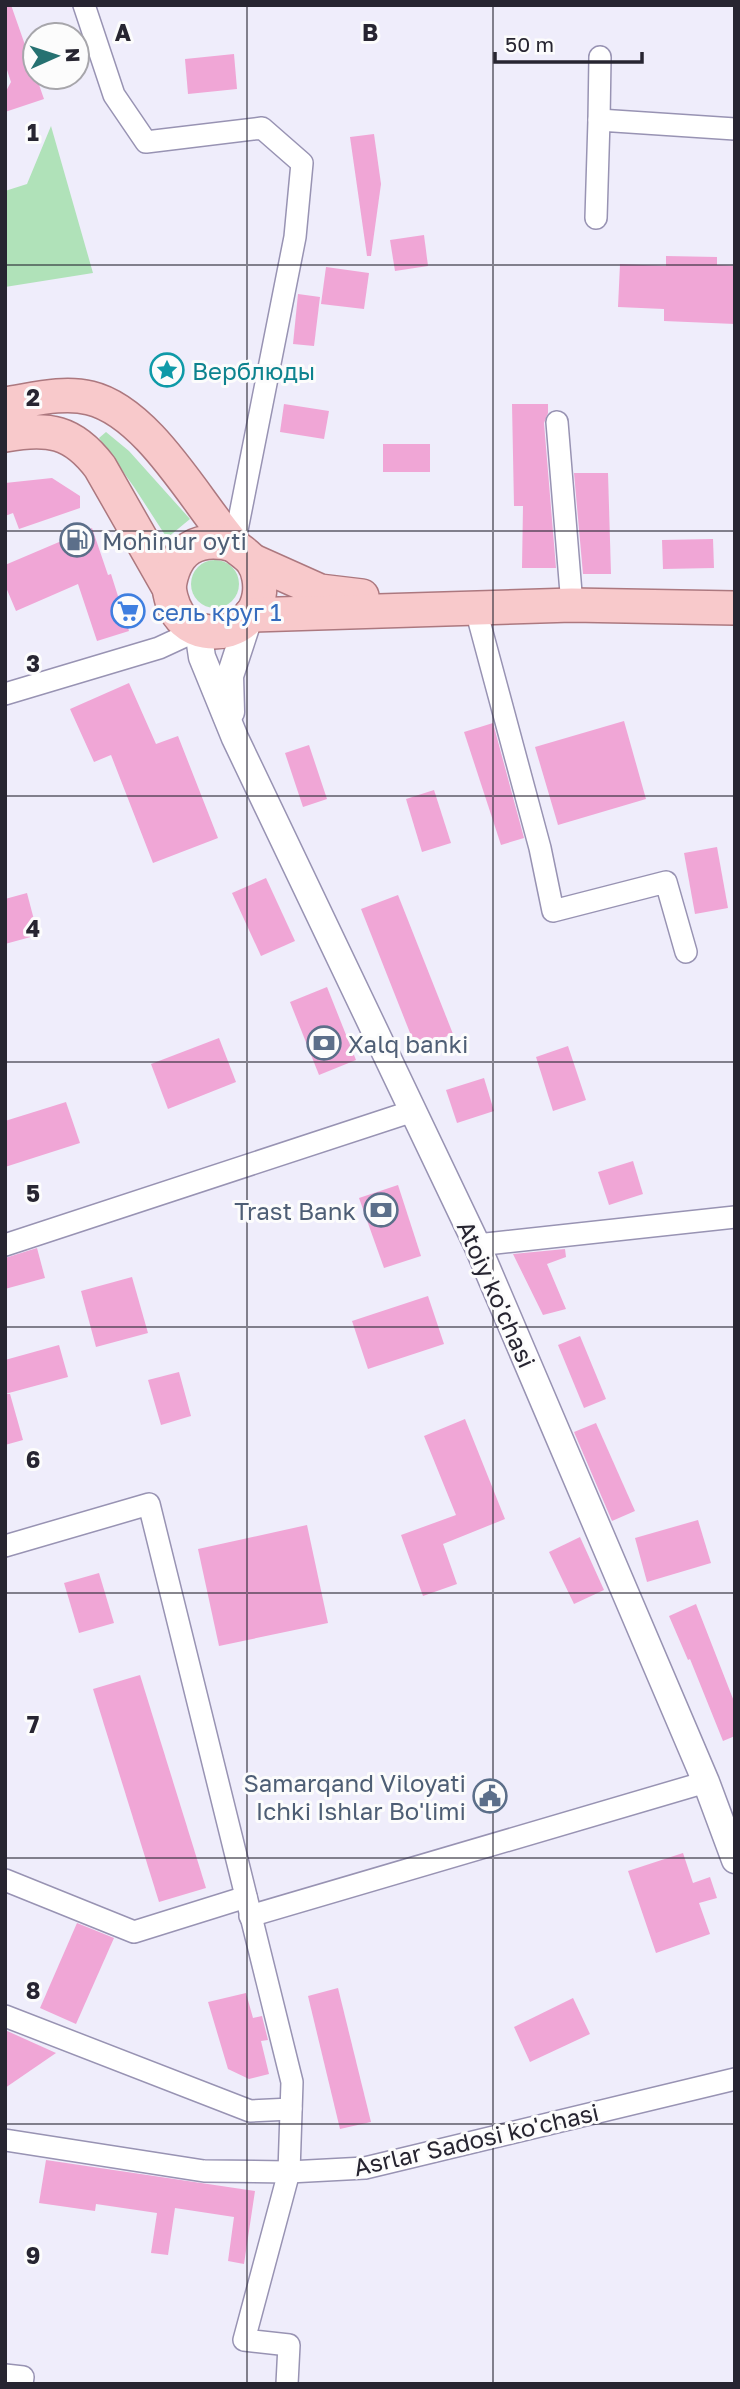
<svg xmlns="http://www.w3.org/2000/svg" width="740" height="2389" font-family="'Golos Text',sans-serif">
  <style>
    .green { fill: #b0e2b9 }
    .building { fill: #f0a6d6 }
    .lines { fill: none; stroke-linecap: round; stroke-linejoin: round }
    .minor-casing { stroke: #9893b3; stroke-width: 24 }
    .tertiary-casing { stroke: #9893b3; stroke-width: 29 }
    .primary-casing { stroke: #ac787f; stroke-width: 36 }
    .minor { stroke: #fff; stroke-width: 21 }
    .tertiary { stroke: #fff; stroke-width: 26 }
    .primary { stroke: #f8c9cb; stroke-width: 33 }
    .grid { fill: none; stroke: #272531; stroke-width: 2; stroke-opacity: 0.55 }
    .labels { text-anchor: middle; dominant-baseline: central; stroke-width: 6; stroke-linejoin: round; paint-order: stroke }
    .culture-label { font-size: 24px; fill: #0d838f; stroke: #fcfcfc; text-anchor: start }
    .service-label { font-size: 24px; fill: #4e5e75; stroke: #fcfcfc; text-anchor: start }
    .shop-label { font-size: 24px; fill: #366cbe; stroke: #fcfcfc; text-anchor: start }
    .street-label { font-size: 24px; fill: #272531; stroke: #fcfcfc }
    .grid-label { font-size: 23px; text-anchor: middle; font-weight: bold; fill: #272531; stroke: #fcfcfc; stroke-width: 6; stroke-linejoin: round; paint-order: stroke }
  </style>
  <rect width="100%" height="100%" fill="#efedfb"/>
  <g class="green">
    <path d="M51,126L93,273L5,287V191L27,184Z"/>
    <path d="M106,432L129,451L190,519L167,538L134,487L99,438Z"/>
    <circle cx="215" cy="584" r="24"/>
  </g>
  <g class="building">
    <path d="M5,5H11L44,99L5,112V93L11,82L5,64Z"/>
    <path d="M234,54L237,89L188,94L185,59Z"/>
    <path d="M374,134L381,184L371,256H367L350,137Z"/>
    <path d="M424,235L428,266L395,271L390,240Z"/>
    <path d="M666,256L717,257V265L735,266V324L664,321V309L618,307L620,264L666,266Z"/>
    <path d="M326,267L369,273L364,309L321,304Z"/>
    <path d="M298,294L320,297L314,346L293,344Z"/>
    <path d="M284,404L329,411L324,439L280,432Z"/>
    <path d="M512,404H548V413L544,423L556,568H522L523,506H514Z"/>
    <rect x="383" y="444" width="47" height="28"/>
    <path d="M574,473H608L611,574H583Z"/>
    <path d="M52,478L80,496V508L19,529L13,513L5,516V483Z"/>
    <path d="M92,528L108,575L111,574L129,631L97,641L78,584L16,611L5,585V565Z"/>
    <path d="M713,539L714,568L663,569L662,540Z"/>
    <path d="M129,683L156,744L178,736L218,838L153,863L111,755L94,762L70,709Z"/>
    <path d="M624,721L646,799L558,825L535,747Z"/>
    <path d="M493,723L524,838L501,845L464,732Z"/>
    <path d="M309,745L327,799L303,807L285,753Z"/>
    <path d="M434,790L451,843L422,852L406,799Z"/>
    <path d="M717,847L728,908L695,914L684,853Z"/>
    <path d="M266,878L295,941L261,956L232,893Z"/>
    <path d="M27,893L38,935L5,944V899Z"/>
    <path d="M398,895L453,1034L416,1048L361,909Z"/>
    <path d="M327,987L356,1060L319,1075L290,1002Z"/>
    <path d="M219,1038L236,1082L168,1109L151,1064Z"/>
    <path d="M568,1046L586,1100L553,1111L536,1057Z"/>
    <path d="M484,1078L494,1111L457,1123L446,1090Z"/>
    <path d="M66,1102L80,1143L5,1167V1121Z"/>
    <path d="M633,1161L643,1194L609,1205L598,1172Z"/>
    <path d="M398,1185L421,1256L384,1268L359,1198Z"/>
    <path d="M37,1248L45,1278L5,1289V1258Z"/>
    <path d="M565,1249L566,1257L547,1264L566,1309L543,1315L513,1254Z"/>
    <path d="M132,1277L148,1333L96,1347L81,1291Z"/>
    <path d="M428,1296L444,1344L368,1369L352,1321Z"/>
    <path d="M580,1336L606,1399L584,1408L558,1345Z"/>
    <path d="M59,1345L68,1377L5,1394V1360Z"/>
    <path d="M179,1372L191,1416L161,1425L148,1380Z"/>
    <path d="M5,1394H10L23,1440L5,1445Z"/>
    <path d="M465,1419L505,1519L443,1544L457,1584L423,1596L401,1535L456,1515L424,1436Z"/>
    <path d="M596,1423L635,1511L612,1521L574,1432Z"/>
    <path d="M698,1520L711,1563L647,1582L635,1538Z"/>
    <path d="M307,1525L328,1623L219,1646L198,1549Z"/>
    <path d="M580,1537L604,1590L574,1604L549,1552Z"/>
    <path d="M99,1573L114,1623L79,1633L64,1583Z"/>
    <path d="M696,1604L735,1704V1736L723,1741L690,1659L688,1660L669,1616Z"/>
    <path d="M140,1675L206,1888L159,1902L93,1689Z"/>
    <path d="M683,1853L693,1883L710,1877L717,1898L699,1903L710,1934L656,1953L628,1871Z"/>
    <path d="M77,1923L114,1938L76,2024L40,2008Z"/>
    <path d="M338,1988L371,2122L340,2129L308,1996Z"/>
    <path d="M246,1993L253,2018L262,2016L268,2040L261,2041L269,2074L249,2079L228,2069L208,2002Z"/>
    <path d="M573,1998L590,2034L530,2062L514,2027Z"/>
    <path d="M5,2030L56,2053L5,2088Z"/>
    <path d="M46,2160L255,2191L244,2264L228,2261L234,2217L175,2208L168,2255L151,2253L157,2213L96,2204L95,2211L39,2203Z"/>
  </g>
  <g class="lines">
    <defs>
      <g id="minor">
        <path d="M84,5L114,95L146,142L262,128L302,163L295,237L234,545"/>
        <path d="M599,120L600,57"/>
        <path d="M596,218L599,120L735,129"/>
        <path d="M557,422L572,605"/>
        <path d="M476,610L540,848L553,911L666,882L686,952"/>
        <path d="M5,694L159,648L198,630"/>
        <path d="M5,1245L413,1111"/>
        <path d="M477,1245L735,1217"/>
        <path d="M5,1546L149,1504L292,2082L289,2172L244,2340L289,2345L287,2384"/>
        <path d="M5,1880L134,1932L246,1897"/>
        <path d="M250,1916L706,1782"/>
        <path d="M5,2016L250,2111L291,2109"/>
        <path d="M5,2140L204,2171L289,2172L365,2168L735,2079"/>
        <path d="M5,2375L23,2377L22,2384"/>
      </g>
      <g id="tertiary">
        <path d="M198,630L202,657L235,738L477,1245L706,1782L735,1860"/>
        <path d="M231,712L230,676L250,615"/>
      </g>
      <g id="primary">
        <path d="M5,404C32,400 63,391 90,398C148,412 195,500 232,543C238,550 247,554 252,561C259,570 261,585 259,596C253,631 209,643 184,621C174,612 171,600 169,588L100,467C73,431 48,427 5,435"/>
        <path d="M253,561L320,591L362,596"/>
        <path d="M169,588C174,550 197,535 234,545"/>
        <path d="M250,615L572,605L735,608"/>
      </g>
    </defs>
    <use href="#minor" class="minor-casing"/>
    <use href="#tertiary" class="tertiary-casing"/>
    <use href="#primary" class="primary-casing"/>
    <use href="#minor" class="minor"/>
    <use href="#tertiary" class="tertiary"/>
    <use href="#primary" class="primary"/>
  </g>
  <path class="grid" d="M247,5V2384M493,5V2384M5,265H735M5,531H735M5,796H735M5,1062H735M5,1327H735M5,1593H735M5,1858H735M5,2124H735"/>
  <defs>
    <symbol id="sight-ring" viewBox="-11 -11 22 22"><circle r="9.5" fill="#fcfcfc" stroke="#0f9aa8" stroke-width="1.5"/><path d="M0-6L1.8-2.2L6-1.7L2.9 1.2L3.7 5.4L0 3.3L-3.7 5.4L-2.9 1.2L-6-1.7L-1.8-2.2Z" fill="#0f9aa8"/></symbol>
    <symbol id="fuel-ring" viewBox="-11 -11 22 22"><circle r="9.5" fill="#fcfcfc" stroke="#5c6f8a" stroke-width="1.5"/><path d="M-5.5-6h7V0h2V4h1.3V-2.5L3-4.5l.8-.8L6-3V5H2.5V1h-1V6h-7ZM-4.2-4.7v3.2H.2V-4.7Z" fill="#5c6f8a"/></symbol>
    <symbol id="supermarket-ring" viewBox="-11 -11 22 22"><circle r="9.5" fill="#fcfcfc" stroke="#3f7fe0" stroke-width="1.5"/><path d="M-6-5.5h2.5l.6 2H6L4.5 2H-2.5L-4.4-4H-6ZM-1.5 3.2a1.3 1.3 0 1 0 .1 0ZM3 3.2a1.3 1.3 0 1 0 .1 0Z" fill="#3f7fe0"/></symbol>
    <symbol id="bank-ring" viewBox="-11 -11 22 22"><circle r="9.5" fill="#fcfcfc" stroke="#5c6f8a" stroke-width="1.5"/><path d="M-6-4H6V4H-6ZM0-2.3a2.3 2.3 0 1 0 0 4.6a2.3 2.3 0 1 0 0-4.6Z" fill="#5c6f8a"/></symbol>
    <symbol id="civic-ring" viewBox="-11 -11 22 22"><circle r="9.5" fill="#fcfcfc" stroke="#5c6f8a" stroke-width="1.5"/><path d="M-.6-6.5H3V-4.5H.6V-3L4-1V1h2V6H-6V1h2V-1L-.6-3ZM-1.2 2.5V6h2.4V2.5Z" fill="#5c6f8a"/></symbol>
  </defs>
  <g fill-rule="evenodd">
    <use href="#sight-ring" x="148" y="351" width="38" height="38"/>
    <use href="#fuel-ring" x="58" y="521" width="38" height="38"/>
    <use href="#supermarket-ring" x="109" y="592" width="38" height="38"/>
    <use href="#bank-ring" x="305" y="1024" width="38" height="38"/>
    <use href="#bank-ring" x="362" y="1191" width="38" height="38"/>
    <use href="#civic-ring" x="471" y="1777" width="38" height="38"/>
  </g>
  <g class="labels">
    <g class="culture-label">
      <text x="192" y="370">Верблюды</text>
    </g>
    <g class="service-label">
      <text x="102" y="540">Mohinur oyti</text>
      <text x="348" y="1043">Xalq banki</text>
      <text x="356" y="1210" text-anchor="end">Trast Bank</text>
      <text x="466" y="1782" text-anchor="end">Samarqand Viloyati<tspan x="466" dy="28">Ichki Ishlar Bo'limi</tspan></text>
    </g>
    <g class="shop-label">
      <text x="152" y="611">сель круг 1</text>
    </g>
    <g class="street-label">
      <text transform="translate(497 1294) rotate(66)">Atoiy ko'chasi</text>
      <text transform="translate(476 2139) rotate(-13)">Asrlar Sadosi ko'chasi</text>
    </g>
  </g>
  <g class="grid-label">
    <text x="123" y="41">A</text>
    <text x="370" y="41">B</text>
    <text x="33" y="141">1</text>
    <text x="33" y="406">2</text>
    <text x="33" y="672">3</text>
    <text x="33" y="937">4</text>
    <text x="33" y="1202">5</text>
    <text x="33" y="1468">6</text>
    <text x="33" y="1733">7</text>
    <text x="33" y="1999">8</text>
    <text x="33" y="2264">9</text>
  </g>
  <rect width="740" height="2389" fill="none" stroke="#272531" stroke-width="14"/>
  <g transform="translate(56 56) rotate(87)"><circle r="33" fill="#fcfcfc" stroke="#a7a6ab" stroke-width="2"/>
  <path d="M0-5L12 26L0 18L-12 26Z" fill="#267171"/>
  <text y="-10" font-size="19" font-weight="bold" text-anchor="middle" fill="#272531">N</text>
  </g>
  <path d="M495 52v10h147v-10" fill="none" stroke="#272531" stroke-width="3.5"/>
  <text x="505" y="52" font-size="21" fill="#272531" stroke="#fcfcfc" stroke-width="5" paint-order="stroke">50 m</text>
</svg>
